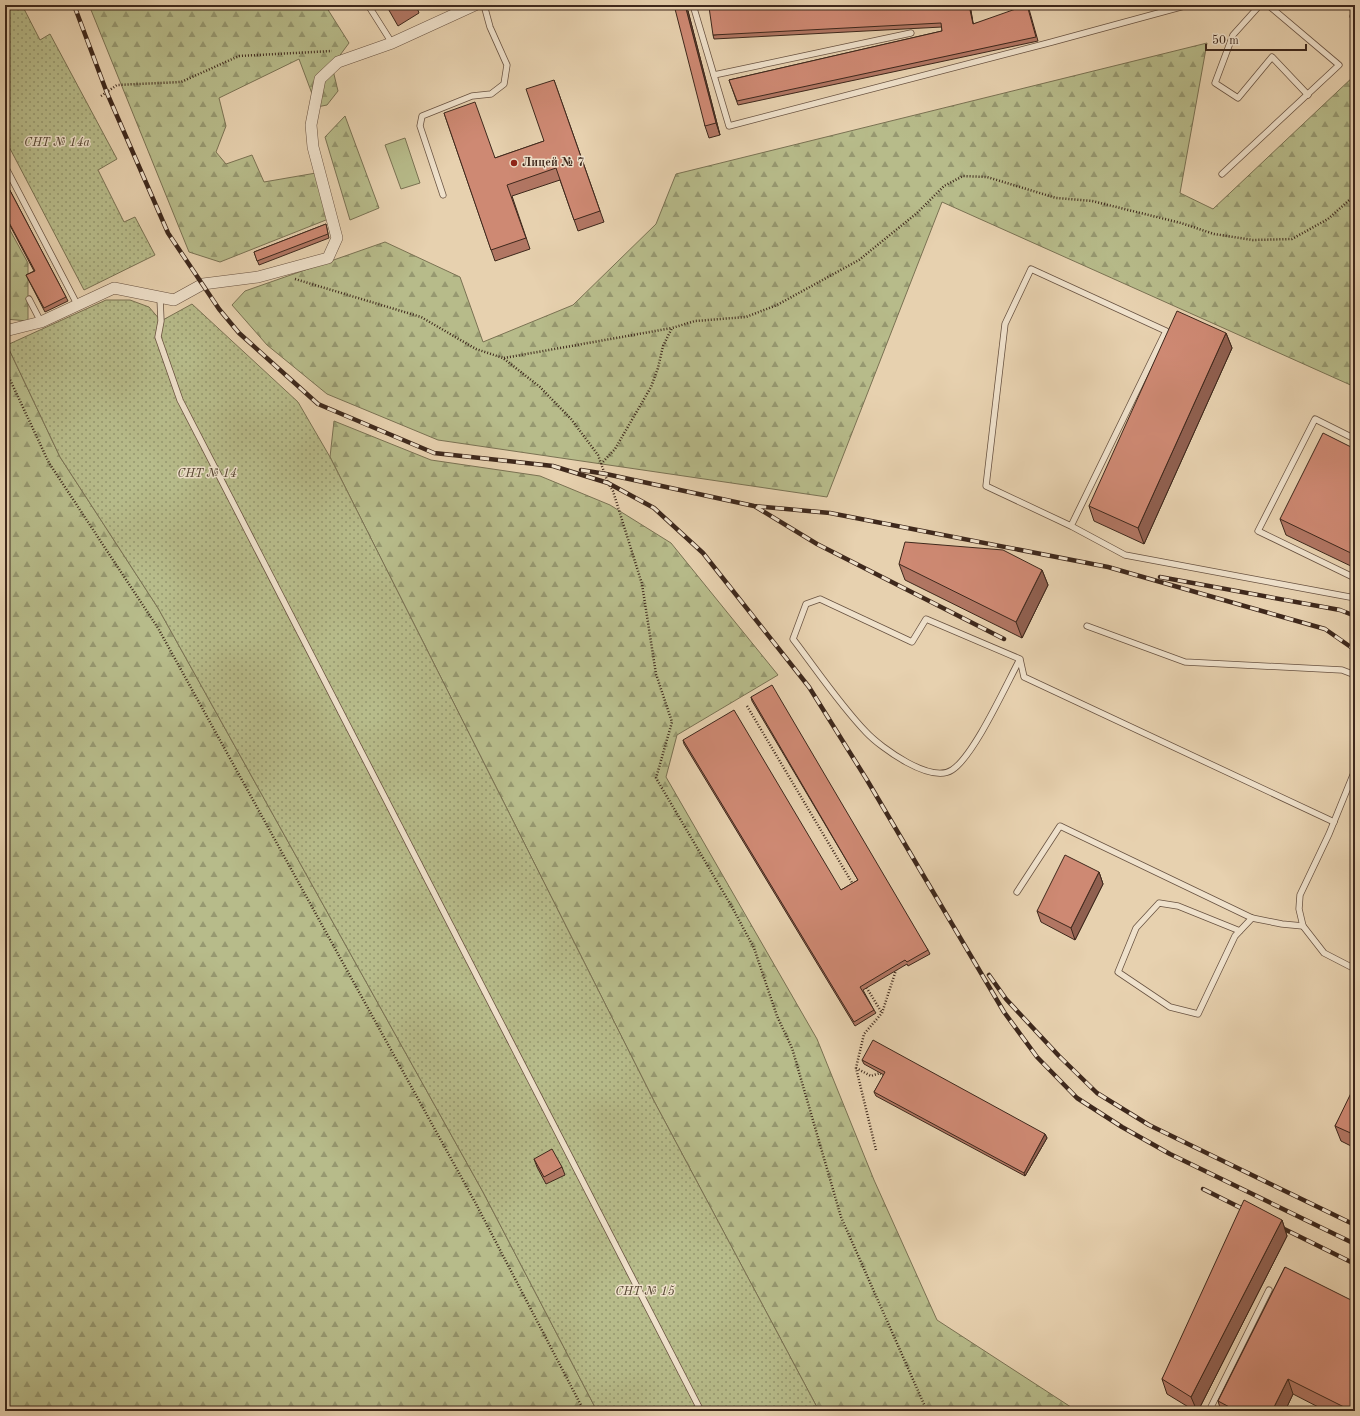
<svg xmlns="http://www.w3.org/2000/svg" width="1360" height="1416" font-family="'Old Standard TT',serif">
  <style>
    .grass { fill: #b7bb8a; stroke: #7a7253 }
    .forest { fill: url(#forest-firs); stroke: #7a7253 }
    .garden { fill: url(#garden-dots); stroke: #7a7253 }
    .lines { fill: none; stroke-linecap: round; stroke-linejoin: round }
    .lane-casing { stroke: #685241; stroke-width: 7 }
    .street-casing { stroke: #685241; stroke-width: 12 }
    .path { stroke: #3e281c; stroke-width: 2.5; stroke-dasharray: 1 2; stroke-linecap: butt }
    .lane { stroke: #efe1cb; stroke-width: 5.5 }
    .street { stroke: #efe1cb; stroke-width: 11 }
    .rail-casing { stroke: #3e281c; stroke-width: 4.5 }
    .rail { stroke: #efe1cb; stroke-width: 3; stroke-dasharray: 9; stroke-linecap: butt }
    .wall { fill: #b17663; stroke: #3e281c }
    .shaded-wall { fill: #906050; stroke: #3e281c }
    .building { fill: #ce8973; stroke: #3e281c }
    .poi-dot { fill: #8f2418; stroke: #efe1cb; stroke-width: 1.5 }
    .labels { text-anchor: middle; dominant-baseline: central; stroke-width: 3; stroke-linejoin: round; paint-order: stroke }
    .park-label { font-size: 12px; font-style: italic; fill: #564532; stroke: #efe1cb }
    .poi-label { font-size: 12px; font-weight: bold; fill: #3e281c; stroke: #efe1cb; text-anchor: start }
  </style>
  <defs>
    <pattern id="forest-firs" width="22" height="20" patternUnits="userSpaceOnUse"><rect width="22" height="20" fill="#b7bb8a"/><path d="M5 1l3.5 6h-7zM16 11l3.5 6h-7z" fill="#969870"/></pattern>
    <pattern id="garden-dots" width="8" height="8" patternUnits="userSpaceOnUse"><rect width="8" height="8" fill="#b7bb8a"/><path d="M2 2h.1M6 6h.1" fill="none" stroke="#969870" stroke-width="1.8" stroke-linecap="round"/></pattern>
  </defs>
  <rect width="100%" height="100%" fill="#e7d1af"/>
  <filter id="stains"><feTurbulence type="fractalNoise" baseFrequency=".005" numOctaves="4"/><feColorMatrix values="0 0 0 0 .2 0 0 0 0 .09 0 0 0 0 .02 0 0 0 .5 -.17"/></filter>
  <radialGradient id="worn" r=".72"><stop offset=".6" stop-color="#630" stop-opacity="0"/><stop offset="1" stop-color="#630" stop-opacity=".3"/></radialGradient>
  <path class="grass" d="M405,138L420,183L401,189L385,145Z"/>
  <g class="forest">
    <path d="M89,5H325L349,43L332,66L338,91L327,105L317,107L299,59L219,98L226,126L216,152L226,164L252,155L264,182L316,173L331,218L220,262L189,252Z"/>
    <path d="M1207,43L1180,193L1213,209L1355,75V387L942,202L827,497L438,440L327,394L267,345L232,305L245,291L385,242L460,277L483,342L573,305L656,224L676,174Z"/>
    <path d="M345,116L379,208L350,220L325,137Z"/>
    <path d="M5,221L28,263V321L5,319Z"/>
    <path d="M5,345H7L60,457L158,608L483,1192L597,1411H5Z"/>
    <path d="M334,421L431,460L540,476L610,505L671,543L778,675L677,735L666,777L817,1039L874,1180L937,1320L1077,1411H819L654,1101L330,457Z"/>
  </g>
  <g class="garden">
    <path d="M5,5H22L40,40L50,34L117,159L98,170L124,222L135,217L155,255L84,290L5,139Z"/>
    <path d="M106,300H130L149,307L161,321L192,304L298,402L330,457L654,1101L819,1411H597L483,1192L158,608L60,457L7,345Z"/>
  </g>
  <g class="lines">
    <defs>
      <g id="lane">
        <path d="M368,5L392,43"/>
        <path d="M693,5L729,126L1052,42L1188,5"/>
        <path d="M1260,5L1233,35L1215,83L1238,98L1272,57L1308,95"/>
        <path d="M1353,16L1355,12"/>
        <path d="M714,75L911,33"/>
        <path d="M5,166L77,304"/>
        <path d="M1222,174L1339,65L1268,5"/>
        <path d="M443,195L420,126L422,116L472,96L491,94L504,84L507,65L490,27L484,5"/>
        <path d="M160,298L161,321L158,337L180,400L701,1411"/>
        <path d="M29,299L41,322"/>
        <path d="M1355,439L1315,419L1258,531L1355,578"/>
        <path d="M1071,526L1166,331L1031,269L1005,324L986,486L1071,526L1125,555L1355,598"/>
        <path d="M1087,626L1185,662L1342,670L1355,675"/>
        <path d="M1020,659C1006,685 974,756 952,770C931,784 881,748 866,732C840,705 816,669 793,639L806,604L820,599L912,642L926,619L1020,659L1024,677L1334,822"/>
        <path d="M1355,770L1329,834L1300,895L1299,909L1303,926L1324,953L1355,969"/>
        <path d="M1017,892L1060,826L1252,918L1282,924L1303,926"/>
        <path d="M1240,931L1178,906L1159,903L1136,928L1118,972L1170,1007L1198,1014L1235,936L1252,918"/>
        <path d="M1209,1411L1269,1290"/>
      </g>
      <path id="street" d="M5,331L41,322L114,288L174,300L203,284L258,277L328,258L337,238L313,147L311,125L320,79L338,62L392,43L475,5"/>
    </defs>
    <use href="#lane" class="lane-casing"/>
    <use href="#street" class="street-casing"/>
    <g class="path">
      <path d="M101,96L117,85L181,82L239,56L332,51"/>
      <path d="M295,279L421,317L476,349L503,358L540,387L571,419L598,455L608,483L613,491L642,584L656,674L672,722L656,778L732,907L754,948L777,1016L792,1048L841,1217L927,1411"/>
      <path d="M504,358L672,328"/>
      <path d="M5,369L49,463L158,628L475,1202L584,1411"/>
      <path d="M601,464L615,449L651,387L658,368L663,346L672,328L695,321L746,317L777,305L859,260L917,213L944,186L963,176L987,177L1056,198L1092,201L1181,223L1214,234L1253,240L1292,239L1328,219L1355,195"/>
      <path d="M747,706L854,886"/>
      <path d="M865,985L882,1013"/>
      <path d="M856,1068L871,1076L880,1073L886,1077"/>
      <path d="M876,1150L856,1068L864,1034L882,1013L897,967"/>
    </g>
    <use href="#lane" class="lane"/>
    <use href="#street" class="street"/>
    <defs>
      <g id="rail">
        <path d="M74,5L107,93L168,233L219,309L239,333L318,404L434,453L553,466L608,483L654,508L703,553L809,687L867,780L1004,1012L1037,1057L1077,1098L1122,1127L1170,1154L1355,1244"/>
        <path d="M581,470L606,474L754,506L830,513L1108,567L1325,629L1355,650"/>
        <path d="M756,507L817,544L1004,639"/>
        <path d="M1160,577L1340,610L1355,616"/>
        <path d="M989,975L1006,999L1059,1056L1097,1093L1149,1125L1355,1225"/>
        <path d="M1203,1189L1251,1213"/>
        <path d="M1274,1224L1355,1264"/>
      </g>
    </defs>
    <use href="#rail" class="rail-casing"/>
    <use href="#rail" class="rail"/>
  </g>
  <g class="wall">
    <path d="M386,5H416L419,13L398,26Z"/>
    <path d="M970,5L973,24L1029,9L1038,41L738,105L729,80L942,31V27L714,39L713,35Z"/>
    <path d="M688,11L720,135L709,138L705,126Z"/>
    <path d="M554,80L604,222L578,231L560,180L512,196L530,249L495,261L444,113L495,158L544,141Z"/>
    <path d="M5,181L66,297L68,301L45,312L28,279L26,275L34,271L5,216Z"/>
    <path d="M326,224L329,238L259,265L254,252Z"/>
    <path d="M1226,333L1232,348L1144,544L1094,521L1089,506Z"/>
    <path d="M1355,449V568L1286,535L1280,519Z"/>
    <path d="M899,564L1042,570L1048,585L1022,638L905,580Z"/>
    <path d="M751,697L928,950L930,954L908,966L907,964L863,990L874,1010L876,1013L855,1026L684,744L683,740L841,890L858,880L752,701Z"/>
    <path d="M1099,872L1103,884L1075,940L1041,922L1037,911Z"/>
    <path d="M862,1060L1045,1134L1047,1138L1025,1176L876,1096L874,1092L884,1075L864,1064Z"/>
    <path d="M1355,1090V1148L1341,1141L1335,1126Z"/>
    <path d="M534,1159L562,1167L565,1175L546,1184L537,1167Z"/>
    <path d="M1282,1220L1287,1236L1198,1411H1195L1167,1394L1162,1379Z"/>
    <path d="M1285,1267L1355,1411H1326L1293,1394L1285,1411H1221L1218,1401Z"/>
  </g>
  <g class="shaded-wall">
    <path d="M685,5H686L688,11L720,135L716,123Z"/>
    <path d="M969,5H970L974,28L973,24Z"/>
    <path d="M1226,333L1232,348L1144,544L1138,528Z"/>
    <path d="M1042,570L1048,585L1022,638L1016,622Z"/>
    <path d="M1099,872L1103,884L1075,940L1071,928Z"/>
    <path d="M1045,1134L1047,1138L1025,1176L1024,1173Z"/>
    <path d="M1282,1220L1287,1236L1198,1411H1197L1191,1397Z"/>
    <path d="M1288,1379L1293,1394L1285,1411H1272Z"/>
  </g>
  <g class="building">
    <path d="M674,5H685L716,123L705,126Z"/>
    <path d="M756,5H969L973,24L1027,5L1036,37L737,101L729,80L942,31L941,23L713,35L709,7Z"/>
    <path d="M554,80L600,211L574,220L556,168L507,185L526,238L491,250L444,113L475,102L495,158L544,141L526,89Z"/>
    <path d="M5,181L66,297L44,308L26,275L35,271L5,215Z"/>
    <path d="M326,224L328,234L257,261L254,252Z"/>
    <path d="M1177,311L1226,333L1138,528L1089,506Z"/>
    <path d="M1323,433L1355,449V555L1280,519Z"/>
    <path d="M905,542L1003,550L1042,570L1016,622L899,564Z"/>
    <path d="M772,685L928,950L907,962L905,960L860,987L874,1010L854,1022L683,740L734,710L841,890L858,880L751,697Z"/>
    <path d="M1065,855L1099,872L1071,928L1037,911Z"/>
    <path d="M873,1040L1045,1134L1024,1173L874,1092L885,1072L862,1060Z"/>
    <path d="M1353,1089L1355,1090V1135L1335,1126Z"/>
    <path d="M552,1149L562,1167L544,1177L534,1159Z"/>
    <path d="M1244,1200L1282,1220L1191,1397L1162,1379Z"/>
    <path d="M1285,1267L1355,1302V1411H1352L1288,1379L1272,1411H1237L1218,1401Z"/>
  </g>
  <circle class="poi-dot" cx="514" cy="163" r="4"/>
  <g class="labels">
    <g class="park-label">
      <text x="57" y="143">СНТ № 14а</text>
      <text x="207" y="474">СНТ № 14</text>
      <text x="645" y="1292">СНТ № 15</text>
    </g>
    <g class="poi-label">
      <text x="522" y="163">Лицей № 7</text>
    </g>
  </g>
  <rect width="1360" height="1416" fill="none" stroke="#e7d1af" stroke-width="20"/>
  <rect x="6" y="6" width="1348" height="1404" fill="none" stroke="#3e281c" stroke-width="2"/>
  <rect x="10" y="10" width="1340" height="1396" fill="none" stroke="#3e281c"/>
  <path d="M1206 44v6h100v-6" fill="none" stroke="#3e281c" stroke-width="2"/>
  <text x="1212" y="44" font-size="12" fill="#3e281c" stroke="#efe1cb" stroke-width="3" paint-order="stroke">50 m</text>
  <rect width="100%" height="100%" filter="url(#stains)"/>
  <rect width="100%" height="100%" fill="url(#worn)"/>
</svg>
